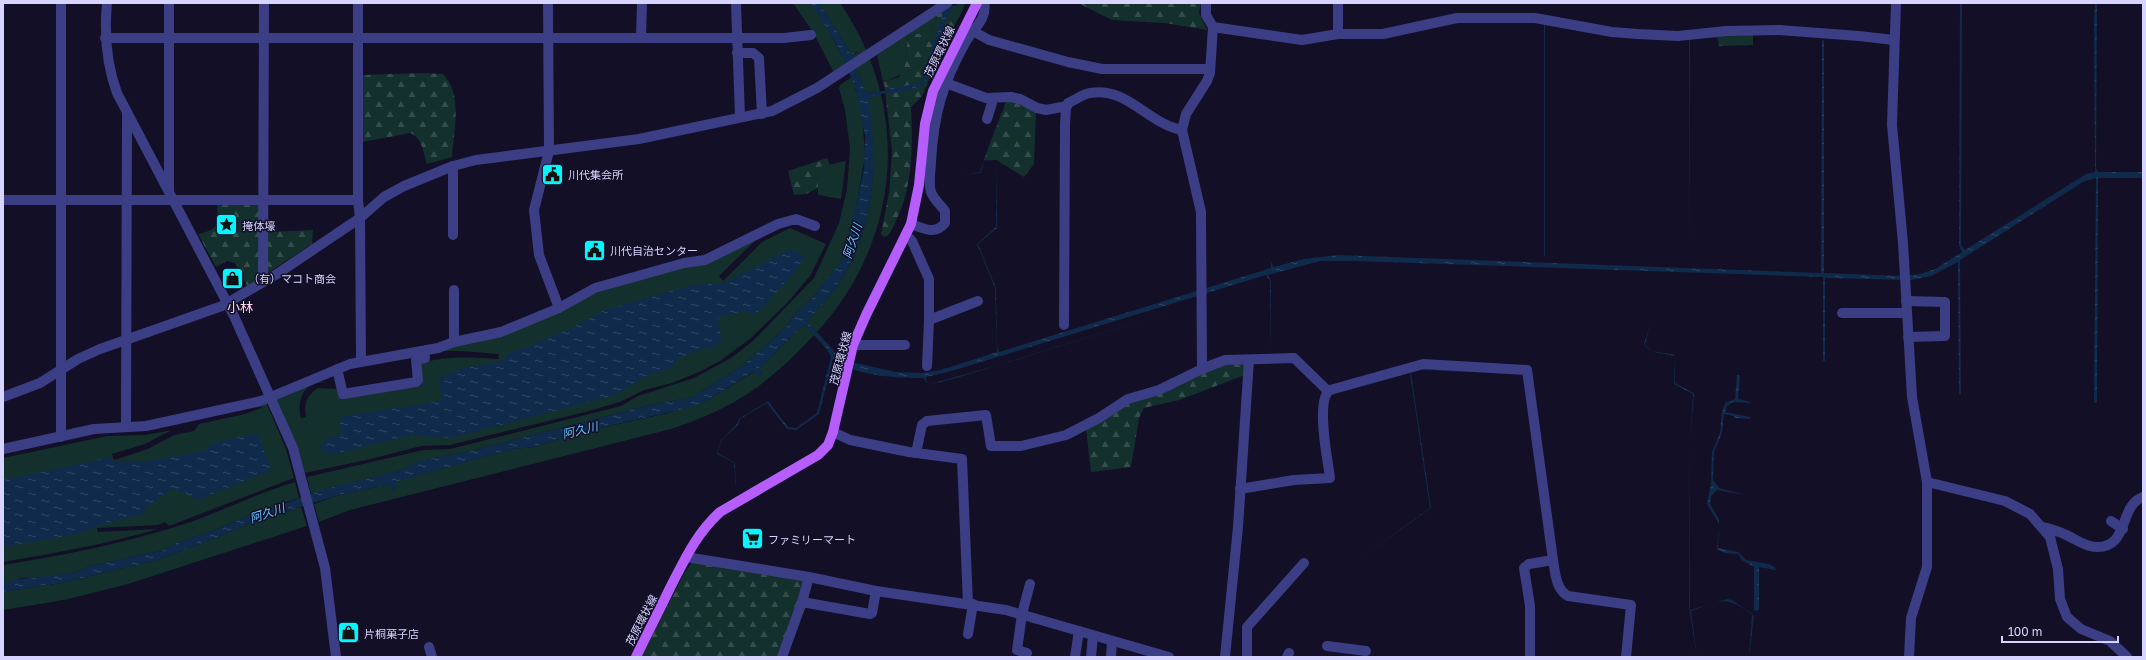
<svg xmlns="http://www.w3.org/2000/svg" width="2146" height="660" font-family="'Golos Text','Noto Sans JP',sans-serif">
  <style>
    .green { fill: #13302d }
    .forest { fill: url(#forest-firs) }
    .water { fill: url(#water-ripples) }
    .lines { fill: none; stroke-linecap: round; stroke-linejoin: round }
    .stream { stroke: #0f2a4b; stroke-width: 2.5 }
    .minor { stroke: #3b3e85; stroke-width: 10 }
    .major { stroke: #b65dfe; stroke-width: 10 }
    .labels { text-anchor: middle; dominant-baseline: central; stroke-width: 3; stroke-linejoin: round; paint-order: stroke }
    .street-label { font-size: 11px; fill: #d7d5ff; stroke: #120f26 }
    .poi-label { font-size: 11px; fill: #d7d5ff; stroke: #120f26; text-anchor: start }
    .water-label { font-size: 12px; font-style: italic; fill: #64c2fe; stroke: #120f26 }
    .quarter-label { font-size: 13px; fill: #ffd7f3; stroke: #120f26 }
  </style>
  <defs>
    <pattern id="forest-firs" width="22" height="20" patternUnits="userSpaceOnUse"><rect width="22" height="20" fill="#13302d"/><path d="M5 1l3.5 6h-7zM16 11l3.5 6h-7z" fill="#354d4c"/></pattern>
    <pattern id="water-ripples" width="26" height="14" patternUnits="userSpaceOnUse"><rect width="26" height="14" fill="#0f2a4b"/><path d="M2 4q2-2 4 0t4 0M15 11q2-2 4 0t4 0" fill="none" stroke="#314866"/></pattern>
  </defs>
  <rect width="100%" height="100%" fill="#120f26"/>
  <g class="green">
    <path d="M793,3H811L825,23L846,64L834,73L813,32Z"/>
    <path d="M819,3H840C911,106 903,238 817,332L807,321C819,308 831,296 840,281C875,229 879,158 867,99L876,92L866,93L852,56L858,52L851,54Z"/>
    <path d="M937,15L931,34L908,36L904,69L902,74L884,82L885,91L877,55Z"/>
    <path d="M1753,32V45H1719L1718,36Z"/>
    <path d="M852,77L862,110L865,157L851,234L845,256L814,296L793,316L787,326L742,366L693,397L646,406L471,451L420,461L399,471L311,494L307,477L423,450L450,449L621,406L638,396L694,378L731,358L754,340L814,278L839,223L847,189L850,148L845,110L839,88L840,85Z"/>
    <path d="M846,161L841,199L818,195V167Z"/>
    <path d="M790,228L826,244L810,276L787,303L751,338L720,361L699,372L672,383L644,390L620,402L585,412L450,445L421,446L371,459L305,473L299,452L276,400L315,383H329C325,383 320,382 316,383C301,387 297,405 301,418L306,417C303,404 307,395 318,388L337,389L339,398L420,384L419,363C449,356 467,357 498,359L499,354L462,351H443L596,293L678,269L758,238L719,276L723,281L762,242Z"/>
    <path d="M804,325L814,335C767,385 736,407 671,429L350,510L319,522L314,504L336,496L390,484L393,491L395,490L394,482L513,449L534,447L582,432L664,414L706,401L754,372L760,376L762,374L759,368Z"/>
    <path d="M266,402L286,449L294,478L169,526L165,522L158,525L97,528L98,532L158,529C107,544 55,553 3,562V458L107,436L145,435L183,428L172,430L145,444L112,454L114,460L148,449L174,435L194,431L199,424L245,414L261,408Z"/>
    <path d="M295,482L299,498L264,509L210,532L176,543L164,550L91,566L72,573L50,577L22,578L3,584V565C63,555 123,544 181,525C220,513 256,493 295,482Z"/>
    <path d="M301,507L307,526L128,584L64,600L3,610V592L61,583L157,560L216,538L254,521Z"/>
  </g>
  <g class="forest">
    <path d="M960,3H965L963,9L943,48L922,96L911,107C913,146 913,188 895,223C892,229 890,236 884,237L881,234L889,193L892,151L884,82L899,77L904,69L908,36L910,34H931L937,15Z"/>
    <path d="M1078,3H1201L1199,13L1207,30L1165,23L1112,20Z"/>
    <path d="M423,73L443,74C463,94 454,130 452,157L427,164C424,154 422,137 410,133L363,142V75Z"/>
    <path d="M1007,99L1036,110L1034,164L1024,177L996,160H984Z"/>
    <path d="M827,158L830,165L818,167V188L806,194L794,195L788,171Z"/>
    <path d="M217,202L260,203L259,279L247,286L235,263L227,261L216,267L198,234C220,230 218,223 217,202Z"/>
    <path d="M313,230L312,244L266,274L267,232Z"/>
    <path d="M1230,363L1245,364V375L1179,400L1144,408L1139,418L1131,467L1091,472L1086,429L1141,396Z"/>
    <path d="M693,562L809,577L782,657H641L685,572Z"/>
  </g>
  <g class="water">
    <path d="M811,3H819L851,54L857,51L852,56L866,93L876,92L877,96L868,99C879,160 875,228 840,281C831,296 819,308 807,321L842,360L896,372L922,373L941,370L997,352L995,288L977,244L996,227V161L984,160L981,173L964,175L941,196L964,175L980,172L1005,102L984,159L996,161L997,228L978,244L996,288L997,346L999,352L1271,268L1272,39L1271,262L1274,267L1304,259L1338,255L1821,273L1822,40H1824V273L1901,276L1920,274L1935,269L1962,252L1959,245L1960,3H1962L1961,245L1965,250L2086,174L2095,172L2094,23L2095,3H2097L2096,168L2098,172H2143V178H2098L2097,402L2094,403L2096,178L2083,182L1960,260L1961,394H1959L1958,262L1931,276L1912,280L1825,278V361H1823V277L1355,261H1320L1268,275L1271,282V355L1270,281L1266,275L948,372L926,377L927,385L953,379L1197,303L1019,359L927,385L924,378C901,379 850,375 833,359L819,414L796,430L787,429L767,403L740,419C738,429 728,432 722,440C720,443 719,449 718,453L735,463L736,491L734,463L717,454L721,440L737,424L739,419L768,401L788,427L796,428L817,413L831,357L826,348L804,325L759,368L762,375L759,376L753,372L706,401L692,407L582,432L534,447L513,449L395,482V490L393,491L390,484L336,496L254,521L216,538L157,560L61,583L3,592V584L12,580L72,573L91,566L164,550L176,543L210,532L264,509L286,503L322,490L399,471L419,461L471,451L646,406L693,397L742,366L787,326L793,316L814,296L845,256L864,169L865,136L856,89L836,43Z"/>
    <path d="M946,3H953L952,9L947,17L925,83L918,88L889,94L887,89L915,84L921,81Z"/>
    <rect x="1544" y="23" width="1" height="233"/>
    <path d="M1718,36L1719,45L1753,46H1719L1717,37L1690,39L1689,259V39L1624,38Z"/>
    <path d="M791,249L805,257L793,274L755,315L743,311L717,318L722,341L712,348H705L679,358L672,367L642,378L616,395L450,438L412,435L330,455L322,451L321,444L327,439L342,435L339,417L442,401L439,378L464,368L506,360V355L570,329L604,310L692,285L723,283Z"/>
    <path d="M1650,325L1645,345L1652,351L1675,355V383L1694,393L1690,441V610L1727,599L1732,600L1752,614L1754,616L1749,657L1752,615C1726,594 1720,601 1691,611L1697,657L1689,606L1690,441L1693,394L1674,384L1675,356C1664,353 1651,355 1644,344Z"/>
    <path d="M1421,369L1524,374L1421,370L1411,373L1431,508L1351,565L1430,508L1410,373L1331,395Z"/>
    <path d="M1737,375L1740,376L1738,399L1751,402L1750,403L1733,402L1727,406L1725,412L1750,417V419L1735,418L1734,416L1724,414L1722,433L1714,452L1713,480L1719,488L1746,495L1717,490L1711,496L1710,504L1719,519L1718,548L1738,552L1746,560L1769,564L1775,567L1776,570L1759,567V610L1756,611L1754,610V567L1742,560L1738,554L1724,553L1717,549L1719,524L1707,504L1711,484L1712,452L1720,433L1722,412L1725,403L1735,399Z"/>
    <path d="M258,433L271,470L198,500L185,493L171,489L147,507L145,513L94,527L82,533L3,547V480L111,457L113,462L148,461L208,450L212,443Z"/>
  </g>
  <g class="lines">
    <path class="stream" d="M875,94L889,91"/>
    <g class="minor">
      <path d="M107,3C104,35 106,63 117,93L234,316L293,448L325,568L336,657"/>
      <path d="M358,3V200L360,218L361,361"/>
      <path d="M548,3L549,151L534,210L539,255L559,308"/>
      <path d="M736,3L740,117"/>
      <path d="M1206,3V15L1213,27L1210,73L1207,81L1186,114L1182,130L1201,212L1202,369L1225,360L1294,358L1328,391"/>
      <path d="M1896,3L1892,125L1903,243L1912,397L1927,482V567L1911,618L1909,657"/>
      <path d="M1213,27L1302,40L1338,34H1383L1457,18H1535L1612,32L1638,34L1678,36L1726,31L1779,30L1859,36L1894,40"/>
      <path d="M973,31L989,40L1068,62L1102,69H1210"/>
      <path d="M1338,34V3"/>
      <path d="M105,38H784L811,35"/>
      <path d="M641,38L642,3"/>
      <path d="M737,53H753L759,58L762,114"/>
      <path d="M946,83L986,98L1011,97L1020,99L1037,108L1046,110L1067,106"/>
      <path d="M987,119L992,103L991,99"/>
      <path d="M169,191V3"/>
      <path d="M3,200H358"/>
      <path d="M911,224C924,229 935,235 945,223V211C940,204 934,200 931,192C928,182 931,171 931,161C934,113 942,85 965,43C972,30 988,19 984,3"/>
      <path d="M453,235V166"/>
      <path d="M907,236L912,241L929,279V320L978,301"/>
      <path d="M263,282L264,3"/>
      <path d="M454,290V342"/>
      <path d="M1906,301L1945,302V336L1908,337"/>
      <path d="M1842,313H1907"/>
      <path d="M1064,325L1065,124L1066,108L1068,103C1075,100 1083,94 1090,93C1127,86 1148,124 1182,130"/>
      <path d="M853,345H905"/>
      <path d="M927,366L929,320"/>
      <path d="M337,369L343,394L416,382L418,380L416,360L425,358L424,351"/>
      <path d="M3,397L40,383L78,359L100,349L222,306L277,274L360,218L384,197L404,186L453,166L476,160L639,139L772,111L817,88L947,3"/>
      <path d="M126,426L127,114"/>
      <path d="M833,432L850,440L909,452L962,459L968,604"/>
      <path d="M61,437V3"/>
      <path d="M3,449L94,429L146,426L261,401L350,364L438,348L454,342L501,332L559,308L595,288L684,263L705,260L778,224L796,219L815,226"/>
      <path d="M916,453L922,425L927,421L986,415L991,446H1021L1066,435L1099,418L1128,399L1159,390L1202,369"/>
      <path d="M1927,482L2005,501L2030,514L2050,537L2058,569L2060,599L2067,617L2081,629L2110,641L2127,657"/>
      <path d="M1240,489L1294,480L1330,478C1328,461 1315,400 1330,390L1423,364L1527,370L1553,560C1555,572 1556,590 1568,596L1631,605L1626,657"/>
      <path d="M2111,521L2123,529"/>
      <path d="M2043,527C2050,529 2058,531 2064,534C2074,538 2085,547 2096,547C2130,548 2118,506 2143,497"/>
      <path d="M686,557L809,577L876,591L1006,610L1169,657"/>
      <path d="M809,577L802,602L870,614L872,613L876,591"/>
      <path d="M968,634L973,604"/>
      <path d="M1327,646L1366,651"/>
      <path d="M429,647L432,657"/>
      <path d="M1027,653L1017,650L1022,614L1030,584"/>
      <path d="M782,657L802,602"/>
      <path d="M1075,657L1079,631"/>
      <path d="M1091,657L1093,636"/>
      <path d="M1111,657L1112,641"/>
      <path d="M1225,657L1238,527L1249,360"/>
      <path d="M1247,657V627L1304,563"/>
      <path d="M1287,657L1289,653"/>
      <path d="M1530,657V606L1524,568L1529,564L1553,560"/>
    </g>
    <path class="major" d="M636,657C647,634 659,611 670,588C685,559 696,534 720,512L818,455L828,445L833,432L853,345L866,315L911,224L919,185L925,124L933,91L977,3"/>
  </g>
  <defs>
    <symbol id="civic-square" viewBox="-11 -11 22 22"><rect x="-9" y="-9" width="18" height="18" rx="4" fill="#03f6fd" stroke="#120f26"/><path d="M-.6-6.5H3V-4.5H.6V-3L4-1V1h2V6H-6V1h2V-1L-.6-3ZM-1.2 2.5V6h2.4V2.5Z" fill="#111"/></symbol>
    <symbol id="sight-square" viewBox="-11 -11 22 22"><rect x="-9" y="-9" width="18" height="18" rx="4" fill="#03f6fd" stroke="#120f26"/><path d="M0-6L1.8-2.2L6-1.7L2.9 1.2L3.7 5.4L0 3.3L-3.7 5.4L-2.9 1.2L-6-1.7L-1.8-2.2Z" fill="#111"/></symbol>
    <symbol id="shop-square" viewBox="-11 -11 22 22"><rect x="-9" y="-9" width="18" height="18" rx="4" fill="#03f6fd" stroke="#120f26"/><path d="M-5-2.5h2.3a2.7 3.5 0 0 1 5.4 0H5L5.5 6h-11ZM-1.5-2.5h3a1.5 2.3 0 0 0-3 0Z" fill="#111"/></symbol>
    <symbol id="supermarket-square" viewBox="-11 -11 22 22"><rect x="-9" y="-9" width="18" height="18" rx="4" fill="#03f6fd" stroke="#120f26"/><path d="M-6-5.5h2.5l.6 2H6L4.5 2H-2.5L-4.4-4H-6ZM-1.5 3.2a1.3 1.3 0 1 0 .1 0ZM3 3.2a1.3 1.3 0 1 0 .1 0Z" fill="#111"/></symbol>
  </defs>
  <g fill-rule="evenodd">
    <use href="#civic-square" x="540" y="162" width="25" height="25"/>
    <use href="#sight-square" x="214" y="212" width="25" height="25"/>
    <use href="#civic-square" x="582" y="238" width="25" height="25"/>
    <use href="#shop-square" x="220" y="266" width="25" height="25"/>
    <use href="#supermarket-square" x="740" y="526" width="25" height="25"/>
    <use href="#shop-square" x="336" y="620" width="25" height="25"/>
  </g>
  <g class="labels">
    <g class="street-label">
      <text transform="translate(939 51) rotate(-64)">茂原環状線</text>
      <text transform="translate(840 358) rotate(-75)">茂原環状線</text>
      <text transform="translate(641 620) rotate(-63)">茂原環状線</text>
    </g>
    <g class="poi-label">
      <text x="568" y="174">川代集会所</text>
      <text x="242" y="225">掩体壕</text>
      <text x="610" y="250">川代自治センター</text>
      <text x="248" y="278">（有）マコト商会</text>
      <text x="768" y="539">ファミリーマート</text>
      <text x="364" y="633">片桐菓子店</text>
    </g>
    <g class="water-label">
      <text transform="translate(852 241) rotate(-72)">阿久川</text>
      <text transform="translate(580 430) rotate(-14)">阿久川</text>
      <text transform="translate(267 513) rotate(-19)">阿久川</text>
    </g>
    <g class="quarter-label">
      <text x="240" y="307">小林</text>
    </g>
  </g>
  <rect width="2146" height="660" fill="none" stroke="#d7d5ff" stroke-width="8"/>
  <path d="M2002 636v6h116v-6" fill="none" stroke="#d7d5ff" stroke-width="2"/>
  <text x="2008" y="636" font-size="12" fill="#d7d5ff" stroke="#120f26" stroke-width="3" paint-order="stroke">100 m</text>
</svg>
